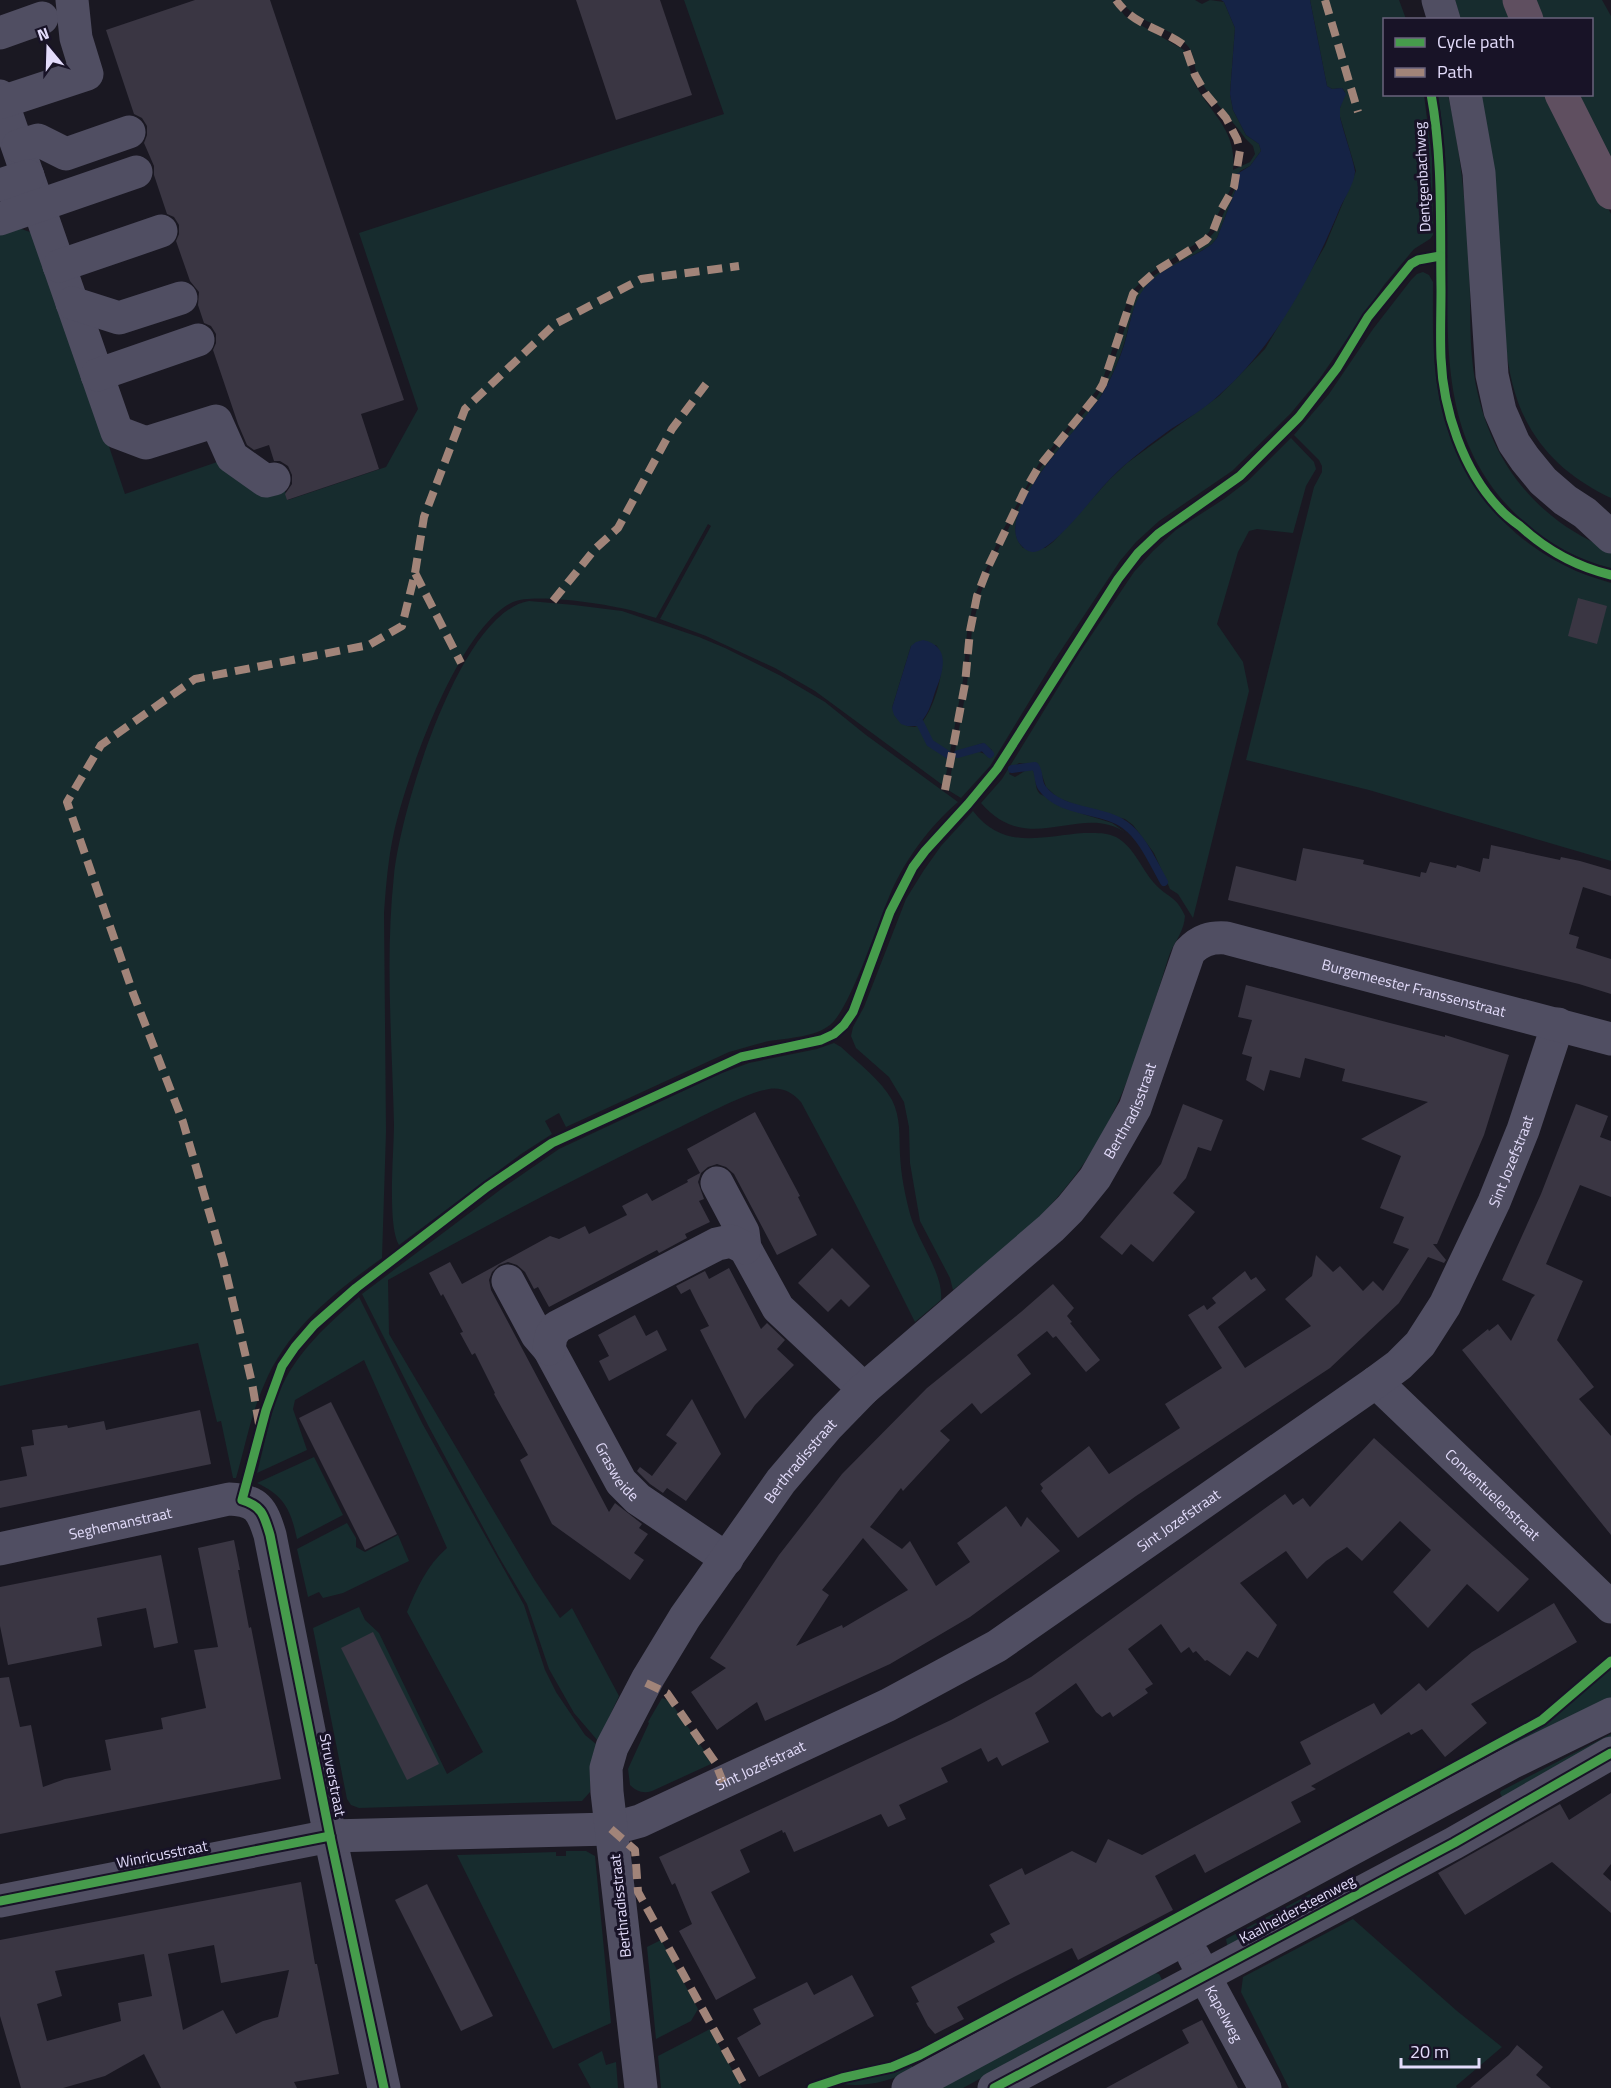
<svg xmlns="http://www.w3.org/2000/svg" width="1611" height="2088" font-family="'Titillium Web',sans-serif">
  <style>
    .green { fill: #172c2e; fill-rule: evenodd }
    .water { fill: #152345 }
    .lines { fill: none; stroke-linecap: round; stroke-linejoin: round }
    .stream { stroke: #152345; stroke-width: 8 }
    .building { fill: #3a3643; fill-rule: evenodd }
    .minor { stroke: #504e62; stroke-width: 33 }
    .highway { stroke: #5f4f60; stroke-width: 33 }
    .quiet { stroke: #a18479; stroke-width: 8; stroke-dasharray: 15 8; stroke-linecap: butt }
    .cycleway-casing { stroke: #181327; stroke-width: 13 }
    .cycleway { stroke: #469c4c; stroke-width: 9 }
    .labels { text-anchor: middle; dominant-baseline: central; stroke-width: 6; stroke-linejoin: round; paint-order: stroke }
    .street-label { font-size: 15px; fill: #e3dcfb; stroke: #181327 }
  </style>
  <rect width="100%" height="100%" fill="#1a1822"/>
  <g class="green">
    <path d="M684,0H1113L1125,16L1184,50C1189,62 1190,74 1196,86C1213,116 1237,131 1233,170L1250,162L1255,154L1253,146L1245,138C1231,118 1206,94 1197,74C1193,64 1195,52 1186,44C1167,25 1136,23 1120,0H1195L1202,4L1210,0L1224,2L1235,28L1230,94L1233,110L1246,135L1259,144L1261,151L1250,166L1240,171L1236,179V189L1217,238L1212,244C1191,259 1164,266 1147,286C1130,305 1130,330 1121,353C1114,373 1102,397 1089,413C1066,442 1039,468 1024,502C1016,518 1010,533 1023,548H1045L1053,542L1109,480L1127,463L1219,396L1265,349L1325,246L1356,171L1340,117L1339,111L1345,92L1342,88L1332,89L1327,86L1310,0H1399L1406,19L1384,20V94L1424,95L1432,158L1433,235L1430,239L1414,249L1384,285L1320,378L1291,413L1232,471L1159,521L1136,542L1120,561L1054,661L990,766L961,798L948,790L967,685L972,630L980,595L993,561L1027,490L1041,467L1094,401L1103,387L1110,373L1136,294L1153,276L1191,254L1206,242L1216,230L1235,188H1231L1209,232L1203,239L1149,274L1133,290L1126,305L1104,376L1096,391L1038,465L1000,536L975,595L967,632L963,680L944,786L815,691L775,668L706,636L660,619L711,526L708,524L656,618C645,615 633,610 621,608C599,603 532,593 513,602C458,628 407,775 394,832C388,859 386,886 384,913L386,1132L382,1258C335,1292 287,1329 264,1385C251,1414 245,1447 236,1478H233L221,1421L217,1422L198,1343L0,1386V232L16,227L38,235L125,494L220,461L283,485L288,500L386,467L418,409L359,233L724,114ZM936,645C950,661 934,709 922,722L929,739L947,752L948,754L945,756L929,746L919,725L915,727L907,726L892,708L911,646ZM983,743L992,750L990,756L977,751L957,756V752Z"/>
    <path d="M1455,0H1508L1516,19H1460Z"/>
    <path d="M1529,0H1602L1611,16V177L1571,95L1592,94V20L1537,19Z"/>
    <path d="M1438,95H1448C1461,151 1466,209 1469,266C1471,300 1469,334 1473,367C1484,452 1530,518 1611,550V568C1571,558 1535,536 1508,506C1452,445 1448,376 1447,298C1447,259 1448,220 1446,180C1446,151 1442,123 1438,95Z"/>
    <path d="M1481,95H1550L1611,214V498C1577,482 1547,459 1528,424C1502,377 1505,319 1500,267C1498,232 1495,197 1492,162C1489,140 1484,117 1481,95Z"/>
    <path d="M1423,272L1429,275L1433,282C1433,314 1432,346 1436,377C1447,465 1495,535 1576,571C1588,576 1599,579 1611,583V861L1369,790L1246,760L1314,487L1322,472V466L1319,460L1294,435L1329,394L1373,329L1411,280L1417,274Z"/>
    <path d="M1291,438L1314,462L1316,469L1306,486L1293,533L1257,529L1249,531L1238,552L1217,624L1243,662L1249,691L1193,918L1178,894L1170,889L1154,853L1133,825L1125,819L1095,812L1058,798L1046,787L1040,769L1035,765L1019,763L1013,767L1009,774L1015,777L1028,769H1032C1038,776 1033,787 1040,794L1083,814L1112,823L1126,833C1081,801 1029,859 981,803L1002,779L1080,652L1134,572L1153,551L1176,530L1224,499L1249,480Z"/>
    <path d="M529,601L574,605L622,611L699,637L725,648L781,676L825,702L866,735L958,802C929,827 903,862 889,897C877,925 850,1009 830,1025C815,1037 788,1038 769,1041C756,1044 743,1048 729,1052L566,1127L559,1113L545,1121L552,1134L521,1154L399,1245C387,1225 394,1152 394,1124C392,1041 385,958 394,875C400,813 459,612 529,601Z"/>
    <path d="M973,811C1004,851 1041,836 1084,833C1094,833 1106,832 1116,837C1134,847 1141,868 1154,883C1167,898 1176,895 1185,916C1184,931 1176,940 1170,953C1166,964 1163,976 1159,988C1131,1075 1111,1141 1047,1209C1019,1239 985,1264 953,1290L950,1278L920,1221L910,1163L909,1127L904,1102L889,1077L856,1048L851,1036L853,1027L864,1007L906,899L924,870L941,846Z"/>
    <path d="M834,1043L841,1047C858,1063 881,1080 892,1100C901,1118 899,1136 900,1155C901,1175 905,1195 910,1214C917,1240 944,1274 941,1300L915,1322L855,1203L801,1102C792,1092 782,1087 769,1089C744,1093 700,1118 676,1129C579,1176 483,1227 388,1280L389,1334L534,1579L560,1618L572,1608L619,1696L598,1741L574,1713L549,1669L527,1604L499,1557L429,1427L362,1294L504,1187L559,1149L722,1073L749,1063L817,1049Z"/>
    <path d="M359,1297L422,1423L524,1605L545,1670L556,1692L585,1735L596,1744L590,1775V1792L582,1801L359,1808L351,1805L347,1799L313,1628L359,1607L365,1620L379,1633L447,1774L483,1752L407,1612C417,1588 427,1565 447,1548L364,1360L295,1400L293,1409L307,1450L257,1473C264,1447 269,1418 279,1393C295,1353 328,1324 359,1297Z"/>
    <path d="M314,1457L343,1515L297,1539C291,1511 285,1496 257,1483Z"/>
    <path d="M347,1523L356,1538V1547L365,1552L398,1535L409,1561L343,1593L323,1598L319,1592L308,1597L297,1549Z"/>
    <path d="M1611,1667V1702L1505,1751L1503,1748L1534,1731Z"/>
    <path d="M662,1698L670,1701L710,1759L711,1764L652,1791C643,1794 636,1791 630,1785L628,1769L649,1723L648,1722Z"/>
    <path d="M1611,1734V1742L1504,1801L1500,1793L1501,1791Z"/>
    <path d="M566,1851H586L595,1856L611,2023L553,2049L457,1855L556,1852V1856H566Z"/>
    <path d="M1310,1894L1316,1905L1228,1949L1226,1939Z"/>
    <path d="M1353,1919L1457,2011L1502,2047L1456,2086L1457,2088H1289L1241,1992L1243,1977Z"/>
    <path d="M661,1940L698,2009L691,2021L656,2039L647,1947Z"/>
    <path d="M1155,1973L1159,1974L1167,1989L1040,2046L963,2088H938Z"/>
    <path d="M710,2029L742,2088H661L658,2056Z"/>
    <path d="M602,2051L606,2065L616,2062L618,2088H591L578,2064Z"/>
    <path d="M912,2066L913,2070C894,2080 864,2088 843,2084Z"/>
  </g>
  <g class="water">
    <path d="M1221,0H1310L1327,86L1332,89L1342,88L1346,94L1340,108V117C1342,127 1356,168 1355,172C1354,184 1345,197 1340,208C1313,274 1273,349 1218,396C1204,409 1187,419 1171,429C1150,444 1129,460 1111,478C1096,492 1052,554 1032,552C1027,551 1023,548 1020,544C993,510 1088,421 1104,391C1112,376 1120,359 1125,342C1131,322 1132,302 1147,285C1165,265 1192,259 1212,244L1217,238L1236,189L1237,174L1250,166L1261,151L1259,144L1246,135L1233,110L1230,94L1235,28L1224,2Z"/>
    <path d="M923,640C952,646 943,673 935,692C931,705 928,716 917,726H907L901,724L894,715L892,708L911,646L916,642Z"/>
  </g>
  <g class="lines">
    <g class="stream">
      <path d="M920,723L930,743L947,754"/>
      <path d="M958,754L983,747L990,754"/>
      <path d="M1012,769L1035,766C1040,773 1037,781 1042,788C1061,814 1102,808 1125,825C1143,838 1153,863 1164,882"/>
    </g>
  </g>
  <g class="building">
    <path d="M195,0H270L404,400L361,414L379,469L287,500L285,494L292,484V475L288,466L280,461H274L269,445L254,450L247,445L238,424L213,350L216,343V334L211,326L204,323L198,305L199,292L190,281L176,241L179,234V225L174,217L167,214L154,175V166L144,143L147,135V126L142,118L134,114L106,30Z"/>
    <path d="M576,0H660L692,95L616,120Z"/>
    <path d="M1578,598L1607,606L1597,644L1568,636Z"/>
    <path d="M1491,845L1560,860L1561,857L1580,861L1611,870V896L1583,887L1569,934L1579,937L1576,948L1611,959V994L1579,984L1228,900L1236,866L1296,881L1303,848L1364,860L1363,864L1420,877L1421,872L1426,873L1430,862L1456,868L1457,865L1480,872L1483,858L1489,859Z"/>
    <path d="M1246,985L1390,1023L1445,1037V1035L1509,1055L1484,1135L1437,1244H1433L1446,1260L1444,1263L1428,1257L1399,1303L1330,1368L1136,1496L1078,1538L1041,1491L1043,1488L1040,1484L1089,1446L1109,1474L1180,1428L1165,1404L1222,1368L1188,1315L1204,1305L1207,1310L1216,1303L1212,1298L1245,1271L1251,1280L1256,1277L1266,1290L1218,1327L1245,1368L1311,1326L1285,1299L1312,1276L1316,1255L1333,1272L1340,1266L1363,1291L1373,1281L1383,1291L1409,1249L1393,1243L1404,1217L1380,1208L1401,1156L1361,1139L1428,1102L1342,1081L1345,1069L1305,1058L1300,1078L1270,1070L1264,1091L1246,1080L1252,1057L1242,1054L1252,1020L1238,1017Z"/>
    <path d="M1183,1104L1223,1120L1211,1151L1198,1147L1186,1178L1173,1193L1195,1212L1153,1262L1131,1244L1122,1255L1100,1237L1161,1164Z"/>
    <path d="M1576,1104L1608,1116L1600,1137L1611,1141V1197L1580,1185L1546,1264L1583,1281L1557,1340L1594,1387L1579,1399L1611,1436V1535L1462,1350L1488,1329L1489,1331L1498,1324L1511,1341L1532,1298L1535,1295L1502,1280L1541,1194Z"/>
    <path d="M755,1112L800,1196L798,1197L817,1235L777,1255L734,1174L726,1167L717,1164L708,1167L701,1173L698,1182L704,1199L699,1201L710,1222L685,1234L687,1238L659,1253L657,1250L549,1307L538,1287L534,1289L525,1272L517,1265L508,1262L499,1265L492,1272L489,1280L491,1290L609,1512L615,1503L642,1524L639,1528L648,1534L634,1553L644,1560L630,1580L552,1524L520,1460L528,1455L494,1394L495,1393L475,1353L472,1355L460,1333L463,1332L443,1294L441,1296L429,1273L450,1262L462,1284L550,1236L559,1239L585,1226L589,1234L627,1215L622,1206L647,1193L652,1201L688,1182L687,1180L700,1173L687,1149Z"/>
    <path d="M832,1248L870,1286L849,1307L841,1299L828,1312L798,1283Z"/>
    <path d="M729,1268L761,1329L767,1323L785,1340L777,1349L794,1365L755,1405L745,1419L700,1330L709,1326L699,1307L690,1289L681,1294L676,1286L705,1271L709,1279Z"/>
    <path d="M1053,1284L1074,1308L1067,1316L1072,1322L1070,1323L1100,1360L1086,1372L1056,1336L1053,1338L1047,1331L1017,1355L1031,1374L981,1414L972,1403L940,1431L950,1440L903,1491L901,1488L870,1527L902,1549L910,1541L936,1586L970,1562L957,1543L1006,1506L1021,1527L1027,1517L1060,1551L970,1617L890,1664L765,1721L757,1702L717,1730L691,1692L726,1668L710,1658L779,1555L842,1474L927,1388L1021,1312ZM863,1538L908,1590L843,1628L842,1625L796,1646L829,1595L822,1590Z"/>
    <path d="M635,1315L646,1336L657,1330L667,1350L609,1381L599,1361L609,1356L598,1335Z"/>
    <path d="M692,1399L721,1454L686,1501L667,1488L663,1493L650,1484L637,1471L640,1467L652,1476L677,1443L666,1435Z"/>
    <path d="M331,1402L397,1534L365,1550L299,1418Z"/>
    <path d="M200,1410L211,1464L0,1508V1481L27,1476L21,1447L34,1445L32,1430L67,1425L68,1428L104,1421L106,1430Z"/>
    <path d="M1374,1438L1529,1579L1498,1612L1467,1584L1428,1628L1393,1592L1431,1550L1400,1521L1362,1561L1347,1547L1326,1561L1307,1579L1286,1551L1240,1583L1277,1625L1258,1658L1247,1651L1230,1676L1207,1660L1205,1661L1196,1651L1193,1653L1189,1647L1181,1653L1161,1624L1128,1649L1153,1684L1145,1689L1148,1693L1113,1717L1110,1712L1102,1717L1096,1712L1076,1683L1035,1713L1049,1742L1002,1766L997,1757L988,1762L981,1748L941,1768L948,1782L899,1805L906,1819L888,1827L881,1814L794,1852L785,1832L783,1833L782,1830L740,1850L750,1872L711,1892L756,1978L716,2000L679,1931L692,1924L675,1883L672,1885L659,1857L951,1720L1031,1677L1285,1494L1293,1505L1303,1498L1310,1507Z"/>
    <path d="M234,1540L240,1570H238L249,1628L251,1627L281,1779L0,1834V1678L9,1677L20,1727L31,1725L43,1787L65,1779L111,1770L105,1740L163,1729L161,1718L206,1708L194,1650L218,1647L198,1548Z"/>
    <path d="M161,1555L178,1643L154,1648L146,1608L97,1618L102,1646L8,1665L0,1626V1587Z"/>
    <path d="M1554,1603L1577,1642L1471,1704L1487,1723L1445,1757L1422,1729L1411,1735L1409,1732L1311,1786L1316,1789L1291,1802L1301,1822L1205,1873L1195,1854L1155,1876L1173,1910L1078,1960L1072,1948L1014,1977L957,2007L964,2019L935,2034L928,2026L916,2003L919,2002L911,1987L995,1942L990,1934L1010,1924L989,1885L1022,1868L1025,1875L1072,1851L1096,1863L1108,1839L1142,1855L1311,1764L1300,1742L1374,1703L1381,1715L1419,1683L1426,1691L1472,1652Z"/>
    <path d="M373,1632L439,1764L407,1780L341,1648Z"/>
    <path d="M1611,1793V1864L1603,1874L1611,1881V1913L1552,1862L1465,1915L1438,1873L1560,1804L1569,1820Z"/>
    <path d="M301,1882L315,1964H317L339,2074L294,2082L297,2088H161L144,2054L105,2076L63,2088H21L0,2016V1940ZM214,1945L221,1983L289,1970L278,2017L263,2021L236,2034L223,2010L183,2030L168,1954ZM144,1954L152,1996L118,2003L121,2021L47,2041L37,2004L62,1996L55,1971Z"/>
    <path d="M427,1884L493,2016L461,2031L395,1900Z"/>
    <path d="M852,1975L874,2016L759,2077L737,2038L761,2024L753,2009L807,1982L814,1995Z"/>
    <path d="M1202,2020L1238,2088H1106L1189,2043L1182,2030Z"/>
    <path d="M1517,2045L1543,2067L1536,2075L1551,2088H1470L1509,2055Z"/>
  </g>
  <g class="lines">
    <g class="minor">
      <path d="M1438,0L1444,20"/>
      <path d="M0,33L42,18"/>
      <path d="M1465,94L1479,173L1492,375L1500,411L1514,443L1525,459L1543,481L1565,500L1585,513L1611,537"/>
      <path d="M0,96L117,432L146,443L216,421L232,457L266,481L274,479"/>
      <path d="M2,102L87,74L76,38L72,0"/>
      <path d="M18,146L38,140L66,154L129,132"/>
      <path d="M0,185L28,176"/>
      <path d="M0,219L136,172"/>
      <path d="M59,266L161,231"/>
      <path d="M72,303L119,318L181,298"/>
      <path d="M97,375L198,340"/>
      <path d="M717,1183L743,1232L745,1248L778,1308L864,1389"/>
      <path id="s1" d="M508,1281L537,1335L549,1349L621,1482L638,1499L727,1559"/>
      <path d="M549,1349L551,1336L557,1327L717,1244L731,1241L745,1248"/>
      <path id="s2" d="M1376,1382L1611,1607"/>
      <path id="s3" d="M0,1549L229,1499C257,1500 262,1509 270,1535L330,1836L384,2088"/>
      <path id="s4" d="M0,1901L330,1836L611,1829L640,1821L888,1705L997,1646L1376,1382L1399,1365L1420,1344L1445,1305L1494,1202L1523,1130L1558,1024"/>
      <path id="s5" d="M1194,1957L1265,2088"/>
      <path id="s6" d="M641,2088L607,1792L606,1768L612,1747L648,1678L685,1617L781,1481L827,1427L864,1389L1051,1228L1070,1209L1095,1178L1135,1108L1189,952C1200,940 1211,937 1226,938L1611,1039"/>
      <path d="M908,2088L1511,1763L1611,1714"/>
      <path d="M994,2088L1454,1843L1611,1753"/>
    </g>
    <g class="highway">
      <path d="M1519,0L1527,20"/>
      <path d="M1561,94L1611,193"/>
    </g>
    <g class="quiet">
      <path d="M1325,0L1358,112"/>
      <path d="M415,573L424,517L465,409L555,324L641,279L739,266"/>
      <path d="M553,601L595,549L618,528L672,429L706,384"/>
      <path d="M945,790L965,684L970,631L977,596L989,565L1024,492L1038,468L1096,396L1103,384L1133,294L1139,286L1156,271L1206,240L1213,231L1221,210L1234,187L1240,150L1237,139L1226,118L1206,94L1195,75L1185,46C1162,28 1134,26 1116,0"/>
      <path d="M259,1424L252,1383L223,1260L183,1122L133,993L67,802L101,745L195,679L369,645L402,626L415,573L461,663"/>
      <path d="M646,1683L667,1693L715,1762L723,1782"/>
      <path d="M611,1829L635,1850L638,1892L746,2088"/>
    </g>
    <defs>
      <g id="cycleway">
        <path d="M1431,94C1443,159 1440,225 1441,290C1441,313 1440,335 1441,358C1443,410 1463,470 1499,508C1505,515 1513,521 1520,526C1546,550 1577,567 1611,575"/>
        <path d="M0,1901L330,1836"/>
        <path d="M384,2088L330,1836L270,1535C264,1515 262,1506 242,1500L266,1410L282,1366L295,1347L314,1325L356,1288L487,1187L552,1143L741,1057L821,1040L834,1034L844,1025L853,1012L890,912L913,867L925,851L968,804L997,769L1118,579L1138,553L1158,534L1240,476L1299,417L1337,368L1368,317L1411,264L1418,260L1440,256"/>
        <path d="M812,2088L842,2078L892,2067L920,2055L1073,1974L1542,1720L1611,1661"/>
        <path d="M994,2088L1454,1843L1611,1753"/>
      </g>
    </defs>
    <use href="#cycleway" class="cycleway-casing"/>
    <use href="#cycleway" class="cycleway"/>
  </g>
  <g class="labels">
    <g class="street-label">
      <text transform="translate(1422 177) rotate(-93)">Dentgenbachweg</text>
      <text stroke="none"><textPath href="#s6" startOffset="1578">Burgemeester Franssenstraat</textPath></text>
      <text stroke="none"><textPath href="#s6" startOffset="1173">Berthradisstraat</textPath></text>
      <text stroke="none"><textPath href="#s4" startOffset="1770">Sint Jozefstraat</textPath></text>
      <text stroke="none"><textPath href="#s6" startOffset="687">Berthradisstraat</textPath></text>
      <text stroke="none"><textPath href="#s1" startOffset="220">Grasweide</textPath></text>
      <text stroke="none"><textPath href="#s2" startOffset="162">Conventuelenstraat</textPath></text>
      <text stroke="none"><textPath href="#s4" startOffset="1266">Sint Jozefstraat</textPath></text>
      <text stroke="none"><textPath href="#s3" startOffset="123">Seghemanstraat</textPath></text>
      <text stroke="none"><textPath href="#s4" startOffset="780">Sint Jozefstraat</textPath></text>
      <text transform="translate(333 1775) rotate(79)">Struverstraat</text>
      <text transform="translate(162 1854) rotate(-11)">Winricusstraat</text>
      <text transform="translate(620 1906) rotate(-96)">Berthradisstraat</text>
      <text transform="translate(1297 1909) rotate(-28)">Kaalheidersteenweg</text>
      <text stroke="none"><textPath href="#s5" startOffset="64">Kapelweg</textPath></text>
    </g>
  </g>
  <rect x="1383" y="18" width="210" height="78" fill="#181327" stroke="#69637c" stroke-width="1.5"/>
  <rect x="1395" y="38" width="30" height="9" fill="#469c4c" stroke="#69637c" stroke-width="1.5"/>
  <text x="1437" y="48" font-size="18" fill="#e3dcfb">Cycle path</text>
  <rect x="1395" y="68" width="30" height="9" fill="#a18479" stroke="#69637c" stroke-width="1.5"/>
  <text x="1437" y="78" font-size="18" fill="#e3dcfb">Path</text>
  <g transform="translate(48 48) rotate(341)" stroke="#181327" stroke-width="4.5" paint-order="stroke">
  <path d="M0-4.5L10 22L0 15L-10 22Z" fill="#e3dcfb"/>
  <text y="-9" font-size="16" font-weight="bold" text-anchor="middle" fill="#e3dcfb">N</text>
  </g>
  <path d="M1401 2058v9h78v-9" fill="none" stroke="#e3dcfb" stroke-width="3"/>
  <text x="1410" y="2058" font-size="18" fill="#e3dcfb" stroke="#181327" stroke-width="4.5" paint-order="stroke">20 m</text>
</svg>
